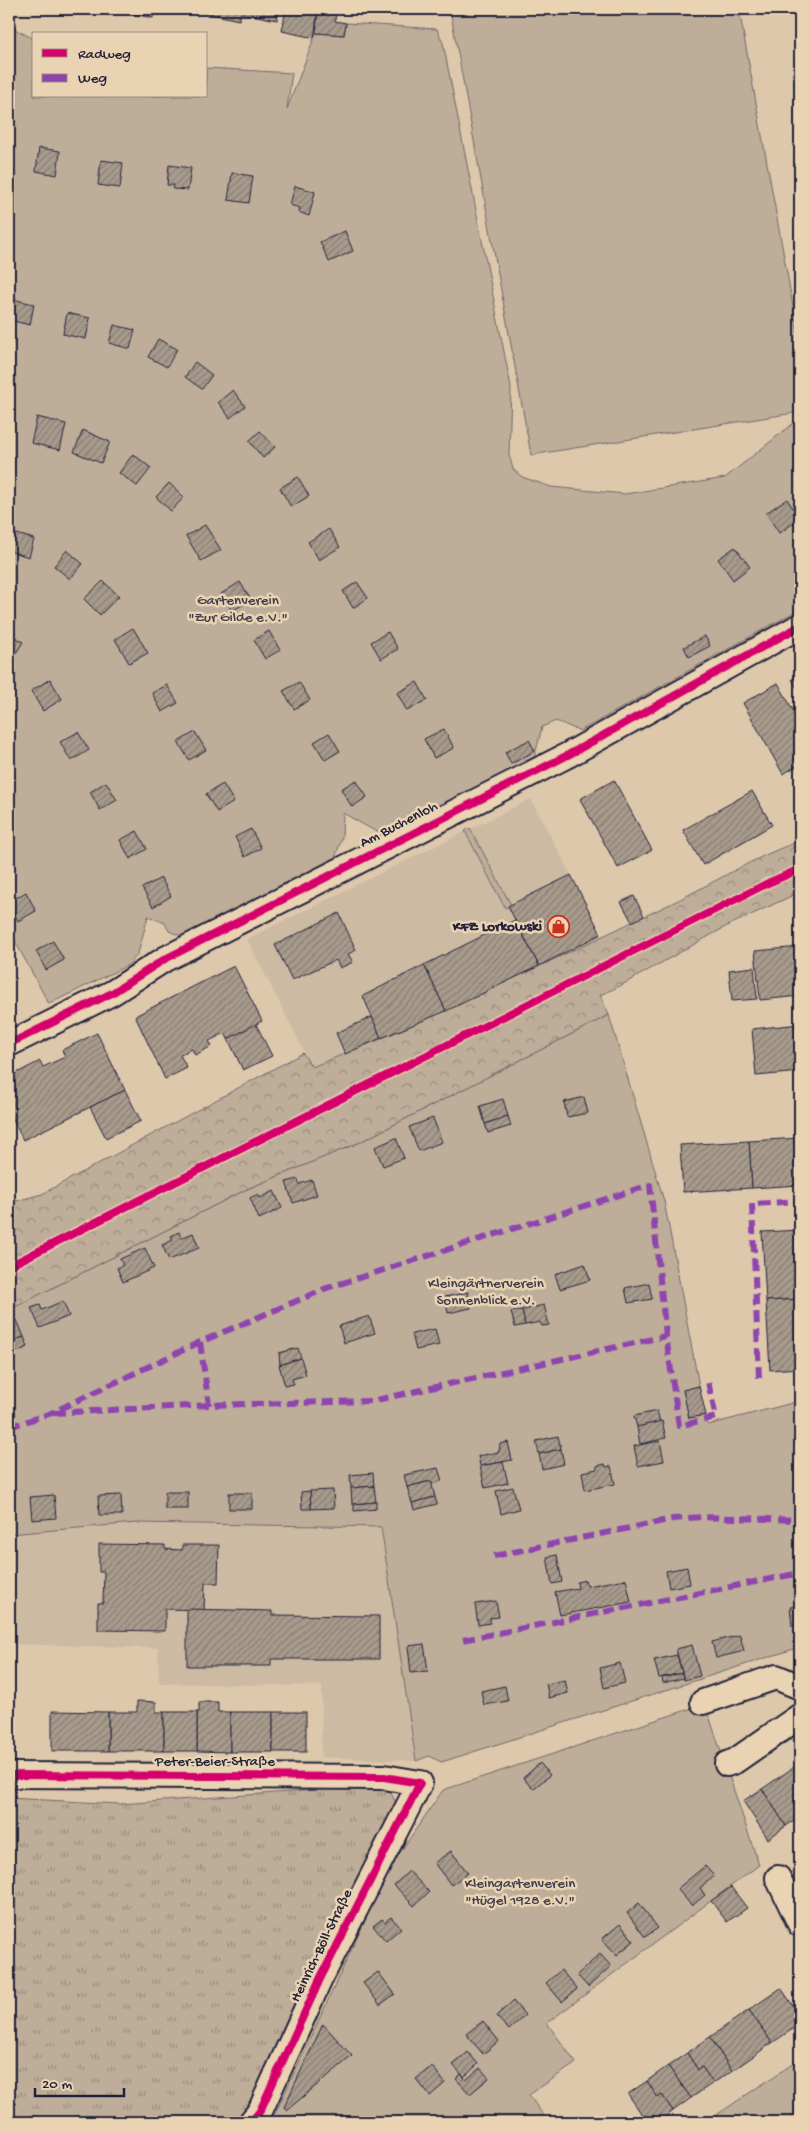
<svg xmlns="http://www.w3.org/2000/svg" width="809" height="2131" font-family="'Gochi Hand',sans-serif">
  <style>
    .built { fill: #cdbaa2 }
    .green { fill: #bead99; stroke: #70686a }
    .forest { fill: url(#forest-crowns); stroke: #70686a }
    .park { fill: url(#park-tufts); stroke: #70686a }
    .building { fill: url(#building-hatch); stroke: #22223b }
    .lines { fill: none; stroke-linecap: round; stroke-linejoin: round }
    .street-casing { stroke: #22223b; stroke-width: 28 }
    .street { stroke: #e9d3b3; stroke-width: 24 }
    .quiet { stroke: #8e44ad; stroke-width: 6; stroke-dasharray: 12 6; stroke-linecap: butt }
    .cycleway-casing { stroke: #e9d3b3; stroke-width: 11 }
    .cycleway { stroke: #d6006c; stroke-width: 8 }
    .labels { text-anchor: middle; dominant-baseline: central; stroke-width: 5; stroke-linejoin: round; paint-order: stroke }
    .park-label { font-size: 15px; fill: #413e4e; stroke: #e9d3b3 }
    .street-label { font-size: 15px; fill: #22223b; stroke: #e9d3b3 }
    .poi-label { font-size: 15px; font-weight: bold; fill: #22223b; stroke: #e9d3b3; text-anchor: end }
  </style>
  <defs>
    <pattern id="forest-crowns" width="20" height="18" patternUnits="userSpaceOnUse" patternTransform="scale(1.25)"><rect width="20" height="18" fill="#bead99"/><path d="M2 6a3 3 0 1 1 6 0M12 15a3 3 0 1 1 6 0" fill="none" stroke="#9a8c7e"/></pattern>
    <pattern id="park-tufts" width="24" height="20" patternUnits="userSpaceOnUse" patternTransform="scale(1.25)"><rect width="24" height="20" fill="#bead99"/><path d="M3 7l-1-3M5 7V3M7 7l1-3M15 17l-1-3M17 17v-4M19 17l1-3" fill="none" stroke="#9a8c7e"/></pattern>
    <pattern id="building-hatch" width="6" height="6" patternUnits="userSpaceOnUse" patternTransform="scale(1.25)"><rect width="6" height="6" fill="#a89b8c"/><path d="M-1 1l2-2M0 6l6-6M5 7l2-2" fill="none" stroke="#887e74"/></pattern>
  </defs>
  <rect width="100%" height="100%" fill="#ddc8ac"/>
  <filter id="ink" filterUnits="userSpaceOnUse"><feTurbulence type="fractalNoise" baseFrequency=".02" numOctaves="2"/><feDisplacementMap in="SourceGraphic" scale="10" xChannelSelector="R" yChannelSelector="G"/><feConvolveMatrix kernelMatrix="1 2 1 2 8 2 1 2 1" color-interpolation-filters="sRGB"/></filter>
  <g filter="url(#ink)">
    <g class="built">
      <path d="M531,799L603,936L395,1034L312,1067L247,939Z"/>
      <path d="M136,1523L381,1527L416,1761L321,1757L322,1686L159,1683L158,1648L10,1644L9,1762V1534Z"/>
    </g>
    <g class="green">
      <path d="M450,9H739L800,345V412L531,455Z"/>
      <path d="M346,23L437,29L443,43L511,387L509,455L513,469L522,477L551,487L625,494L725,478L800,418V609L580,731L556,721L542,727L534,759L384,834L373,830L343,813L342,837L335,858L184,937L169,931L165,923L148,916L138,953L130,964L49,1004L9,930V26L34,39V96H206V68L292,73L287,109L316,33L344,35Z"/>
      <path d="M470,828L511,905L505,908L465,831Z"/>
      <path d="M609,1015L664,1201L699,1386L683,1390L689,1418L706,1415L708,1425L800,1401V1647L448,1760L441,1762L429,1756L416,1761L381,1527L136,1523L9,1534V1310L247,1189L358,1143Z"/>
      <path d="M705,1704L759,1865L547,2023L576,2063L529,2095L548,2122H267L276,2112L376,1897L399,1854L443,1790Z"/>
      <path d="M800,2059V2122H706Z"/>
    </g>
    <path class="forest" d="M800,841V892L727,926L620,986L600,995L609,1015L358,1143L247,1189L9,1310V1203L42,1194L303,1053L312,1067C432,1020 547,962 664,907C709,886 753,857 800,841Z"/>
    <path class="park" d="M387,1785L397,1805L258,2094L239,2122H9V1798L120,1804Z"/>
    <g class="building">
      <path d="M108,9H154L153,18Z"/>
      <path d="M186,9H212L211,14Z"/>
      <path d="M212,9H279L277,20L241,13L239,20L211,14Z"/>
      <path d="M286,9H318L314,38L282,31Z"/>
      <path d="M318,9H336L335,21L346,23L344,35L316,33Z"/>
      <path d="M39,148L60,151L57,175L36,171Z"/>
      <path d="M101,160L123,163L120,188L98,185Z"/>
      <path d="M169,165L191,168L188,190L173,189L174,185H167Z"/>
      <path d="M232,173L253,176L249,203L228,200Z"/>
      <path d="M295,186L315,192L309,216L299,212L300,208L290,205Z"/>
      <path d="M345,231L353,251L329,262L320,242Z"/>
      <path d="M12,299L34,304L30,325L9,320Z"/>
      <path d="M67,313L90,318L86,339L63,334Z"/>
      <path d="M114,325L135,330L130,349L109,343Z"/>
      <path d="M158,339L177,349L167,367L148,357Z"/>
      <path d="M195,362L212,375L202,389L185,377Z"/>
      <path d="M233,390L245,406L230,418L218,402Z"/>
      <path d="M37,417L66,424L60,450L31,443Z"/>
      <path d="M83,430L110,442L101,463L74,452Z"/>
      <path d="M260,431L275,447L263,458L249,441Z"/>
      <path d="M133,454L151,468L137,486L119,473Z"/>
      <path d="M298,477L309,496L291,507L280,488Z"/>
      <path d="M169,483L184,497L171,511L156,497Z"/>
      <path d="M787,499L800,519L779,533L766,513Z"/>
      <path d="M205,525L221,550L201,561L186,536Z"/>
      <path d="M329,529L340,547L319,560L308,542Z"/>
      <path d="M13,533L34,539L29,557L9,551Z"/>
      <path d="M735,547L750,567L733,580L718,559Z"/>
      <path d="M67,550L83,564L70,579L54,566Z"/>
      <path d="M103,581L119,596L100,615L84,599Z"/>
      <path d="M240,582L251,600L232,611L221,594Z"/>
      <path d="M357,582L368,598L353,608L343,591Z"/>
      <path d="M133,628L148,653L129,663L115,639Z"/>
      <path d="M269,631L280,650L265,659L254,640Z"/>
      <path d="M388,632L398,649L381,659L371,642Z"/>
      <path d="M9,633L23,642L11,661L9,659Z"/>
      <path d="M705,636L710,646L689,657L684,647Z"/>
      <path d="M800,674V694L792,679Z"/>
      <path d="M50,679L62,699L43,711L31,691Z"/>
      <path d="M299,682L310,700L294,709L283,691Z"/>
      <path d="M417,682L427,700L407,711L397,693Z"/>
      <path d="M778,683L800,723V764L783,774L743,703Z"/>
      <path d="M167,685L178,703L162,712L152,693Z"/>
      <path d="M444,729L454,748L434,758L424,739Z"/>
      <path d="M78,732L89,750L71,761L60,742Z"/>
      <path d="M195,732L206,750L189,760L178,742Z"/>
      <path d="M329,733L340,751L325,760L314,742Z"/>
      <path d="M529,740L535,751L511,764L505,752Z"/>
      <path d="M356,780L367,797L352,807L341,789Z"/>
      <path d="M614,780L652,850L618,868L580,799Z"/>
      <path d="M106,782L117,800L100,810L90,792Z"/>
      <path d="M223,784L234,802L217,812L206,794Z"/>
      <path d="M752,791L772,825L703,865L683,830Z"/>
      <path d="M251,829L261,848L245,857L235,837Z"/>
      <path d="M137,831L147,849L130,859L120,840Z"/>
      <path d="M571,875L601,934L539,966L508,906Z"/>
      <path d="M161,878L171,896L153,907L142,888Z"/>
      <path d="M26,892L36,911L18,921L9,902Z"/>
      <path d="M634,896L644,916L632,922L621,902Z"/>
      <path d="M339,913L356,950L348,954L353,962L340,968L336,960L292,980L275,945Z"/>
      <path d="M515,920L539,966L446,1011L424,965Z"/>
      <path d="M53,941L64,960L46,970L36,951Z"/>
      <path d="M800,947V996L760,1000L755,951Z"/>
      <path d="M424,965L446,1011L381,1038L363,996Z"/>
      <path d="M234,966L262,1021L228,1039L225,1033L209,1041L212,1046L195,1055L192,1049L180,1055L187,1068L165,1079L135,1016Z"/>
      <path d="M754,967L757,999L732,1001L729,970Z"/>
      <path d="M372,1017L381,1038L345,1054L336,1033Z"/>
      <path d="M256,1024L272,1056L243,1070L228,1039Z"/>
      <path d="M800,1024V1072L756,1076L752,1029Z"/>
      <path d="M97,1033L125,1090L23,1140L9,1111V1077L40,1061L43,1067L65,1057L62,1050Z"/>
      <path d="M125,1090L141,1121L106,1138L90,1107Z"/>
      <path d="M584,1097L588,1113L567,1117L564,1102Z"/>
      <path d="M503,1099L508,1116L485,1124L480,1106Z"/>
      <path d="M508,1116L511,1126L488,1133L485,1124Z"/>
      <path d="M433,1118L442,1142L419,1151L409,1127Z"/>
      <path d="M396,1138L404,1158L383,1166L375,1147Z"/>
      <path d="M800,1138V1185L752,1188L749,1141Z"/>
      <path d="M749,1141L752,1188L683,1192L680,1145Z"/>
      <path d="M298,1179L299,1184L312,1180L317,1195L293,1203L286,1182Z"/>
      <path d="M274,1191L282,1208L259,1219L250,1198L258,1194L260,1198Z"/>
      <path d="M800,1230V1299L766,1301L762,1232Z"/>
      <path d="M179,1232L181,1238L193,1233L199,1248L169,1260L162,1245L173,1240L171,1236Z"/>
      <path d="M145,1248L154,1268L123,1282L117,1268L123,1265L120,1259Z"/>
      <path d="M585,1264L590,1280L560,1289L555,1274Z"/>
      <path d="M649,1283L652,1299L628,1303L625,1288Z"/>
      <path d="M468,1292L471,1308L448,1313L445,1297Z"/>
      <path d="M800,1299V1368L770,1370L766,1301Z"/>
      <path d="M63,1301L69,1316L40,1328L31,1308L40,1305L42,1310Z"/>
      <path d="M544,1305L549,1325L542,1326L540,1322L525,1325L522,1310Z"/>
      <path d="M522,1310L525,1325L515,1327L511,1312Z"/>
      <path d="M369,1316L375,1333L344,1343L339,1326Z"/>
      <path d="M17,1320L24,1337L9,1343V1323Z"/>
      <path d="M435,1329L439,1345L416,1350L412,1334Z"/>
      <path d="M24,1337L28,1347L9,1355V1343Z"/>
      <path d="M298,1348L301,1358L280,1365L279,1353Z"/>
      <path d="M301,1358L306,1375L292,1379L294,1384L285,1386L279,1365Z"/>
      <path d="M699,1386L706,1415L689,1418L683,1390Z"/>
      <path d="M657,1411L660,1422L637,1427L634,1416Z"/>
      <path d="M662,1421L666,1438L640,1444L637,1427Z"/>
      <path d="M558,1436L561,1449L539,1454L536,1441Z"/>
      <path d="M660,1441L664,1461L638,1466L634,1446Z"/>
      <path d="M508,1442L512,1460L480,1466L478,1456L499,1452L500,1444Z"/>
      <path d="M561,1449L564,1464L542,1469L539,1454Z"/>
      <path d="M503,1462L508,1483L485,1488L480,1466Z"/>
      <path d="M605,1464L606,1467L611,1466L615,1484L585,1490L582,1472L597,1469V1466Z"/>
      <path d="M438,1468L442,1481L431,1484V1481L407,1487L404,1475Z"/>
      <path d="M373,1473L374,1486L351,1488L350,1475Z"/>
      <path d="M431,1481L435,1497L412,1503L407,1487Z"/>
      <path d="M374,1486L376,1502L352,1504L351,1488Z"/>
      <path d="M513,1487L519,1509L501,1514L496,1491Z"/>
      <path d="M333,1490L334,1508L311,1509L310,1491Z"/>
      <path d="M310,1491L311,1509H302L301,1492Z"/>
      <rect x="165" y="1492" width="23" height="17"/>
      <rect x="229" y="1493" width="23" height="16"/>
      <path d="M54,1495L56,1518L32,1520L30,1497Z"/>
      <path d="M121,1495L122,1515H99L98,1496Z"/>
      <path d="M435,1497L437,1504L414,1510L412,1503Z"/>
      <path d="M376,1502V1509L354,1511V1504Z"/>
      <path d="M99,1544L165,1545V1549L182,1550V1545H219L218,1583H205L204,1610L165,1609V1631L98,1630V1603H103L104,1572H99Z"/>
      <path d="M557,1555L562,1582L552,1584L547,1557Z"/>
      <path d="M687,1567L690,1584L669,1588L666,1571Z"/>
      <path d="M626,1579L631,1602L560,1615L555,1592L578,1588L577,1582L585,1580L587,1586Z"/>
      <path d="M496,1601L499,1617L490,1618V1623L478,1625L475,1604Z"/>
      <path d="M800,1606V1625L792,1626L790,1607Z"/>
      <path d="M187,1609L272,1611V1615L379,1616V1659H271V1666H187Z"/>
      <path d="M740,1635L744,1651L716,1658L712,1642Z"/>
      <path d="M424,1644L428,1671L411,1673L408,1646Z"/>
      <path d="M692,1645L700,1676L684,1680L676,1649Z"/>
      <path d="M677,1655L682,1673L659,1678L654,1660Z"/>
      <path d="M620,1663L625,1683L604,1688L600,1668Z"/>
      <path d="M682,1673L683,1678L663,1683L662,1678Z"/>
      <path d="M565,1680L568,1693L549,1698L546,1684Z"/>
      <path d="M505,1686L508,1701L484,1705L481,1691Z"/>
      <path d="M137,1701L156,1702V1712H164V1751H108V1712H137Z"/>
      <path d="M199,1702H218V1712H230V1752L197,1751V1712H199Z"/>
      <path d="M52,1711L108,1712V1751H52Z"/>
      <rect x="164" y="1712" width="33" height="39"/>
      <rect x="230" y="1712" width="43" height="40"/>
      <rect x="273" y="1712" width="33" height="40"/>
      <path d="M540,1763L550,1775L533,1789L523,1778Z"/>
      <path d="M800,1763V1817L786,1826L762,1789Z"/>
      <path d="M762,1789L786,1826L768,1839L743,1801Z"/>
      <path d="M451,1851L468,1873L451,1885L434,1863Z"/>
      <path d="M705,1866L714,1876L700,1888L705,1895L692,1906L677,1889Z"/>
      <path d="M409,1871L429,1892L414,1906L394,1885Z"/>
      <path d="M731,1887L747,1908L727,1922L711,1901Z"/>
      <path d="M639,1903L658,1928L645,1937L627,1913Z"/>
      <path d="M391,1917L401,1928L386,1941L373,1926L382,1919L385,1922Z"/>
      <path d="M620,1924L634,1941L617,1955L602,1939Z"/>
      <path d="M600,1954L611,1966L588,1987L577,1975Z"/>
      <path d="M561,1970L577,1989L562,2002L546,1983Z"/>
      <path d="M378,1972L395,1994L380,2005L363,1983Z"/>
      <path d="M781,1988L800,2016V2024L772,2043L749,2010Z"/>
      <path d="M513,2001L525,2015L509,2030L496,2016Z"/>
      <path d="M749,2010L772,2043L732,2071L710,2037Z"/>
      <path d="M483,2021L499,2041L483,2054L466,2034Z"/>
      <path d="M323,2024L352,2056L287,2110L284,2107Z"/>
      <path d="M710,2037L732,2071L713,2083L702,2067L698,2070L687,2053Z"/>
      <path d="M468,2052L478,2064L464,2077L453,2065Z"/>
      <path d="M687,2053L698,2070L702,2067L713,2083L691,2098L668,2066Z"/>
      <path d="M432,2066L445,2083L430,2096L416,2079Z"/>
      <path d="M668,2066L691,2098L673,2111L662,2095L658,2098L647,2081Z"/>
      <path d="M480,2068L489,2078L470,2094L456,2079L461,2074L466,2080Z"/>
      <path d="M647,2081L658,2098L662,2095L673,2111L662,2119L664,2122H647L628,2094Z"/>
    </g>
    <g class="lines">
      <defs>
        <g id="street">
          <path d="M9,1044L112,993L165,959L568,755L800,626"/>
          <path d="M703,1702L776,1677L800,1687"/>
          <path d="M727,1764L735,1761L800,1716"/>
          <path d="M9,1775L384,1777L420,1783L320,1979L260,2111L251,2122"/>
          <path d="M778,1878L800,1924"/>
        </g>
      </defs>
      <use href="#street" class="street-casing"/>
      <use href="#street" class="street"/>
      <g class="quiet">
        <path d="M200,1342L209,1405"/>
        <path d="M759,1378L752,1204L800,1201"/>
        <path d="M53,1413L209,1405L372,1401L666,1336"/>
        <path d="M9,1427L49,1414L200,1342L327,1288L650,1185L666,1336L679,1426L716,1417L708,1382"/>
        <path d="M494,1556L673,1519L702,1517L800,1520"/>
        <path d="M463,1640L800,1573"/>
      </g>
      <defs>
        <g id="cycleway">
          <path d="M9,1044L112,993L165,959L568,755L800,626"/>
          <path d="M9,1266L768,883L800,869"/>
          <path d="M9,1775L384,1777L420,1783L320,1979L260,2111L251,2122"/>
        </g>
      </defs>
      <use href="#cycleway" class="cycleway-casing"/>
      <use href="#cycleway" class="cycleway"/>
    </g>
  </g>
  <defs>
    <symbol id="shop-ring" viewBox="-11 -11 22 22"><circle r="9.5" fill="#e9d3b3" stroke="#c8321e" stroke-width="1.5"/><path d="M-5-2.5h2.3a2.7 3.5 0 0 1 5.4 0H5L5.5 6h-11ZM-1.5-2.5h3a1.5 2.3 0 0 0-3 0Z" fill="#c8321e"/></symbol>
  </defs>
  <g fill-rule="evenodd">
    <use href="#shop-ring" x="546" y="914" width="25" height="25"/>
  </g>
  <g class="labels">
    <g class="park-label">
      <text x="238" y="601">Gartenverein<tspan x="238" dy="17">"Zur Gilde e.V."</tspan></text>
      <text x="486" y="1284">Kleingärtnerverein<tspan x="486" dy="17">Sonnenblick e.V.</tspan></text>
      <text x="520" y="1884">Kleingartenverein<tspan x="520" dy="17">"Hügel 1928 e.V."</tspan></text>
    </g>
    <g class="street-label">
      <text transform="translate(399 825) rotate(-27)">Am Buchenloh</text>
      <text x="215" y="1762">Peter-Beier-Straße</text>
      <text transform="translate(322 1946) rotate(-64)">Heinrich-Böll-Straße</text>
    </g>
    <g class="poi-label">
      <text x="542" y="927">KFZ Lorkowski</text>
    </g>
  </g>
  <rect width="809" height="2131" fill="none" stroke="#e9d3b3" stroke-width="30"/>
  <rect x="15" y="15" width="779" height="2101" fill="none" stroke="#22223b" stroke-width="2" filter="url(#ink)"/>
  <rect x="32" y="32" width="175" height="65" fill="#e9d3b3" stroke="#998c83"/>
  <rect x="42" y="49" width="25" height="8" fill="#d6006c" stroke="#998c83"/>
  <text x="78" y="58" font-size="15" fill="#22223b">Radweg</text>
  <rect x="42" y="74" width="25" height="8" fill="#8e44ad" stroke="#998c83"/>
  <text x="78" y="82" font-size="15" fill="#22223b">Weg</text>
  <path d="M35 2088v8h89v-8" fill="none" stroke="#22223b" stroke-width="2.5"/>
  <text x="42" y="2088" font-size="15" fill="#22223b" stroke="#e9d3b3" stroke-width="4" paint-order="stroke">20 m</text>
</svg>
